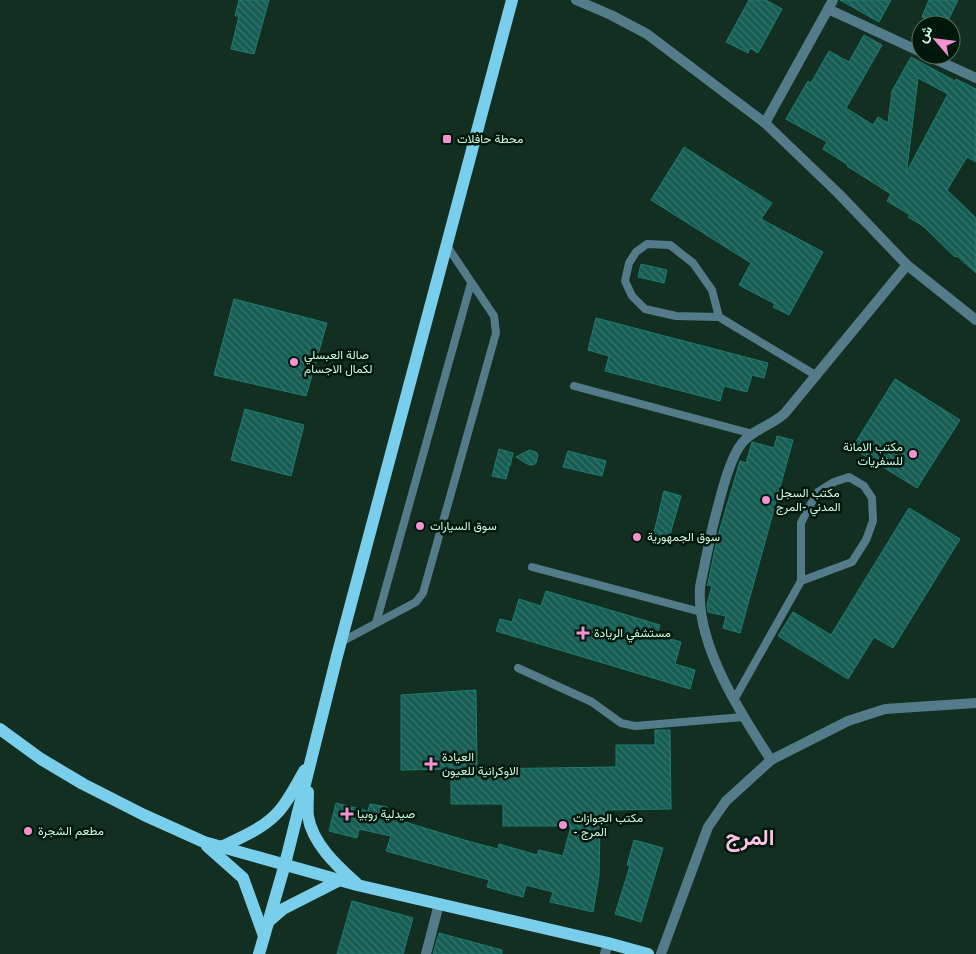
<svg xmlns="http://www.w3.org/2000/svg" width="976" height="954" font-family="'Varela Round',Vazirmatn,sans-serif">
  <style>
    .building { fill: url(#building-back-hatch); stroke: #1f7d70; fill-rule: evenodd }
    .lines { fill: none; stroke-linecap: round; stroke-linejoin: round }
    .service { stroke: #547b89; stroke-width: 8 }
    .minor { stroke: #547b89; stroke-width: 10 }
    .primary { stroke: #79ceeb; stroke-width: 12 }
    .poi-dot { fill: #f590d1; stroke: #00170b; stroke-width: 2 }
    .labels { text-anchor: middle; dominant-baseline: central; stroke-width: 5; stroke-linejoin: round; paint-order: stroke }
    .poi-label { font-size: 12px; fill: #cefae3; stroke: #00170b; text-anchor: start }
    .town-label { font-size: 22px; font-weight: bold; fill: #fdc3e6; stroke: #00170b }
  </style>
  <defs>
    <pattern id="building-back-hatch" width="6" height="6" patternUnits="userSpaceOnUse" patternTransform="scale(1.25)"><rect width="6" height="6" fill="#165d54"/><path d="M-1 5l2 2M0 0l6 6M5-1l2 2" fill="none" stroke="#37756c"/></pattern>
  </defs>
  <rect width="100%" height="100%" fill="#122f22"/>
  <g class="building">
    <path d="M239,0H269L254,54L231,49L239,16H235Z"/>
    <path d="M749,0H766L782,9L758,53L750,48L748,53L726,42Z"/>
    <path d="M840,0H891L879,22Z"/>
    <path d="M929,0H958L946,25H939L922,17Z"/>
    <path d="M864,35L882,45L846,108L873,125L878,117L888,123L892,91L911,57L955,81L956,79L976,89V162L967,157L947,190L976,218V273L957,256L955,257L923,226L908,217L910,215L887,201L891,194L847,166L848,165L823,149L827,142L786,119L808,81L811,83L829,51L849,62ZM918,78L948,94L906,173L907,168Z"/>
    <path d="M684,147L772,203L761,219L823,252L789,315L773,307L775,304L739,285L751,263L651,200Z"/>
    <path d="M641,264L667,270L664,283L638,277Z"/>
    <path d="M234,299L327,323L306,396L214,375Z"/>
    <path d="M596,318L768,363L764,378L752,375L747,392L724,386L720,401L605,371L609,356L588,350Z"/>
    <path d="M895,379L960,420L917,488L852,448Z"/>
    <path d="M245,409L304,425L291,476L231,460Z"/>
    <path d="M777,436L793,440L740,633L723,628L726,616L708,612L707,604L712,586L707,585L708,583L717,539L740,461L746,463L752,442L774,448Z"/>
    <path d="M499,449L513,453L510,466H507L509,468L506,479L492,476Z"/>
    <path d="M529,450L536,452L538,455L536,463L533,465H529L516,457Z"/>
    <path d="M568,451L606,461L602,476L563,467Z"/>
    <path d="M664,491L681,496L667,545L652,541Z"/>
    <path d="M909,508L960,539L893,648L874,637L848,679L778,636L793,612L831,635Z"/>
    <path d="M546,591L660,625L657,635L681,642L675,664L695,670L690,689L496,631L500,619L512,622L519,599L541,606Z"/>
    <path d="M476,690L477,769L616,767V745H655V730H670L671,809L606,810L607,826H600L599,876L593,912L550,902L553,892L526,885L523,897L487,887L489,880L386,851L391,836L359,829L357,838L329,831L336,803L368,811L370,804L387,807L385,816L471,842L498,849L499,844L537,855L539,850L563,856L571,826H503V804H451V769L401,770V695Z"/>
    <path d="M634,840L663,848L641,922L615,914L630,866L627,865Z"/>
    <path d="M352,901L413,918L403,954H337Z"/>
    <path d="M439,933L502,950V954H433Z"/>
  </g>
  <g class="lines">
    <g class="service">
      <path d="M719,317L712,290L693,263L670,245L647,244L636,252L629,263L625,281L632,296L645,309L676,316L719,317L817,376"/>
      <path d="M574,386L753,434"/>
      <path d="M532,567L701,612"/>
      <path d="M376,623L471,283"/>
      <path d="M341,642L416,602L423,593L496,333L494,316L447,246"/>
      <path d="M518,668L592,702L621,723L635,726L743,717"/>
      <path d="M734,700L801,581V523L809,507L818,492L834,482L849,477L864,486L872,498L873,521L866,540L852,562L801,581"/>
    </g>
    <g class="minor">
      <path d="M576,0L611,15L647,34L765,123L838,193L907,265L976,320"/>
      <path d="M828,9L921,52"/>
      <path d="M926,55L976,78"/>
      <path d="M765,123L833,0"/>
      <path d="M771,760C741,714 696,645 700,588C701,579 704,570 705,562C709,545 712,527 717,510C722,491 730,458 742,443C753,429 773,425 785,413L907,265"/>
      <path d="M426,954L439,904"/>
      <path d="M605,954L608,943"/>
      <path d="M661,954L708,827L726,801L771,760L848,721L885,709L976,703"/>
    </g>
    <g class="primary">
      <path d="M0,729L41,759L83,784L144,815L204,842L357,885L608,943L648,954"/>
      <path d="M308,792C308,800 307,809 308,816C312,843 337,866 356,883"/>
      <path d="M207,846L243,878L264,936"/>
      <path d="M221,847C242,837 265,828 280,810C290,798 297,783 305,770"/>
      <path d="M268,922L283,909L340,880"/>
      <path d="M259,954L285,864L337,656L512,0"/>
    </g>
  </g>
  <g class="poi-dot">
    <rect x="442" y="134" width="10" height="10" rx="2.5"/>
    <circle cx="294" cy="362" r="5"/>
    <circle cx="913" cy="454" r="5"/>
    <circle cx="766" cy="500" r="5"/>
    <circle cx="420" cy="526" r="5"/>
    <circle cx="637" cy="537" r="5"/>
    <path d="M580.5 625.5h5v5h5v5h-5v5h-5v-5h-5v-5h5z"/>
    <path d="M428.5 756.5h5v5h5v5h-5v5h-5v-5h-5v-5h5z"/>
    <path d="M344.5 806.5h5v5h5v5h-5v5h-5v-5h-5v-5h5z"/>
    <circle cx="563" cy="825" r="5"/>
    <circle cx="28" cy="831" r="5"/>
  </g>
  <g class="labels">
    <g class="poi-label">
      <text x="457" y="139">محطة حافلات</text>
      <text x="304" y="355">صالة العبسلي<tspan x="304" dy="14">لكمال الاجسام</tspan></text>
      <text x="903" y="447" text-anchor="end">مكتب الامانة<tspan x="903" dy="14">للسفريات</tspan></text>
      <text x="776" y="493">مكتب السجل<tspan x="776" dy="14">المدني -المرج</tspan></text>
      <text x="430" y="526">سوق السيارات</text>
      <text x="647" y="537">سوق الجمهورية</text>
      <text x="594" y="633">مستشفي الريادة</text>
      <text x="442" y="757">العيادة<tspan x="442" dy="14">الاوكرانية للعيون</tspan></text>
      <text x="357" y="814">صيدلية روبيا</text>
      <text x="573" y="818">مكتب الجوازات<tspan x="573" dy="14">- المرج</tspan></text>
      <text x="38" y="831">مطعم الشجرة</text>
    </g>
    <g class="town-label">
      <text x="750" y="838">المرج</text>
    </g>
  </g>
  <g transform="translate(936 40) rotate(298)"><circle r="24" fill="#00170b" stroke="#527261"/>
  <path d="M0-4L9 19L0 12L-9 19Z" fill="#f590d1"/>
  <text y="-8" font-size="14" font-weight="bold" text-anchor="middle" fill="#cefae3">ش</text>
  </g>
</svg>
